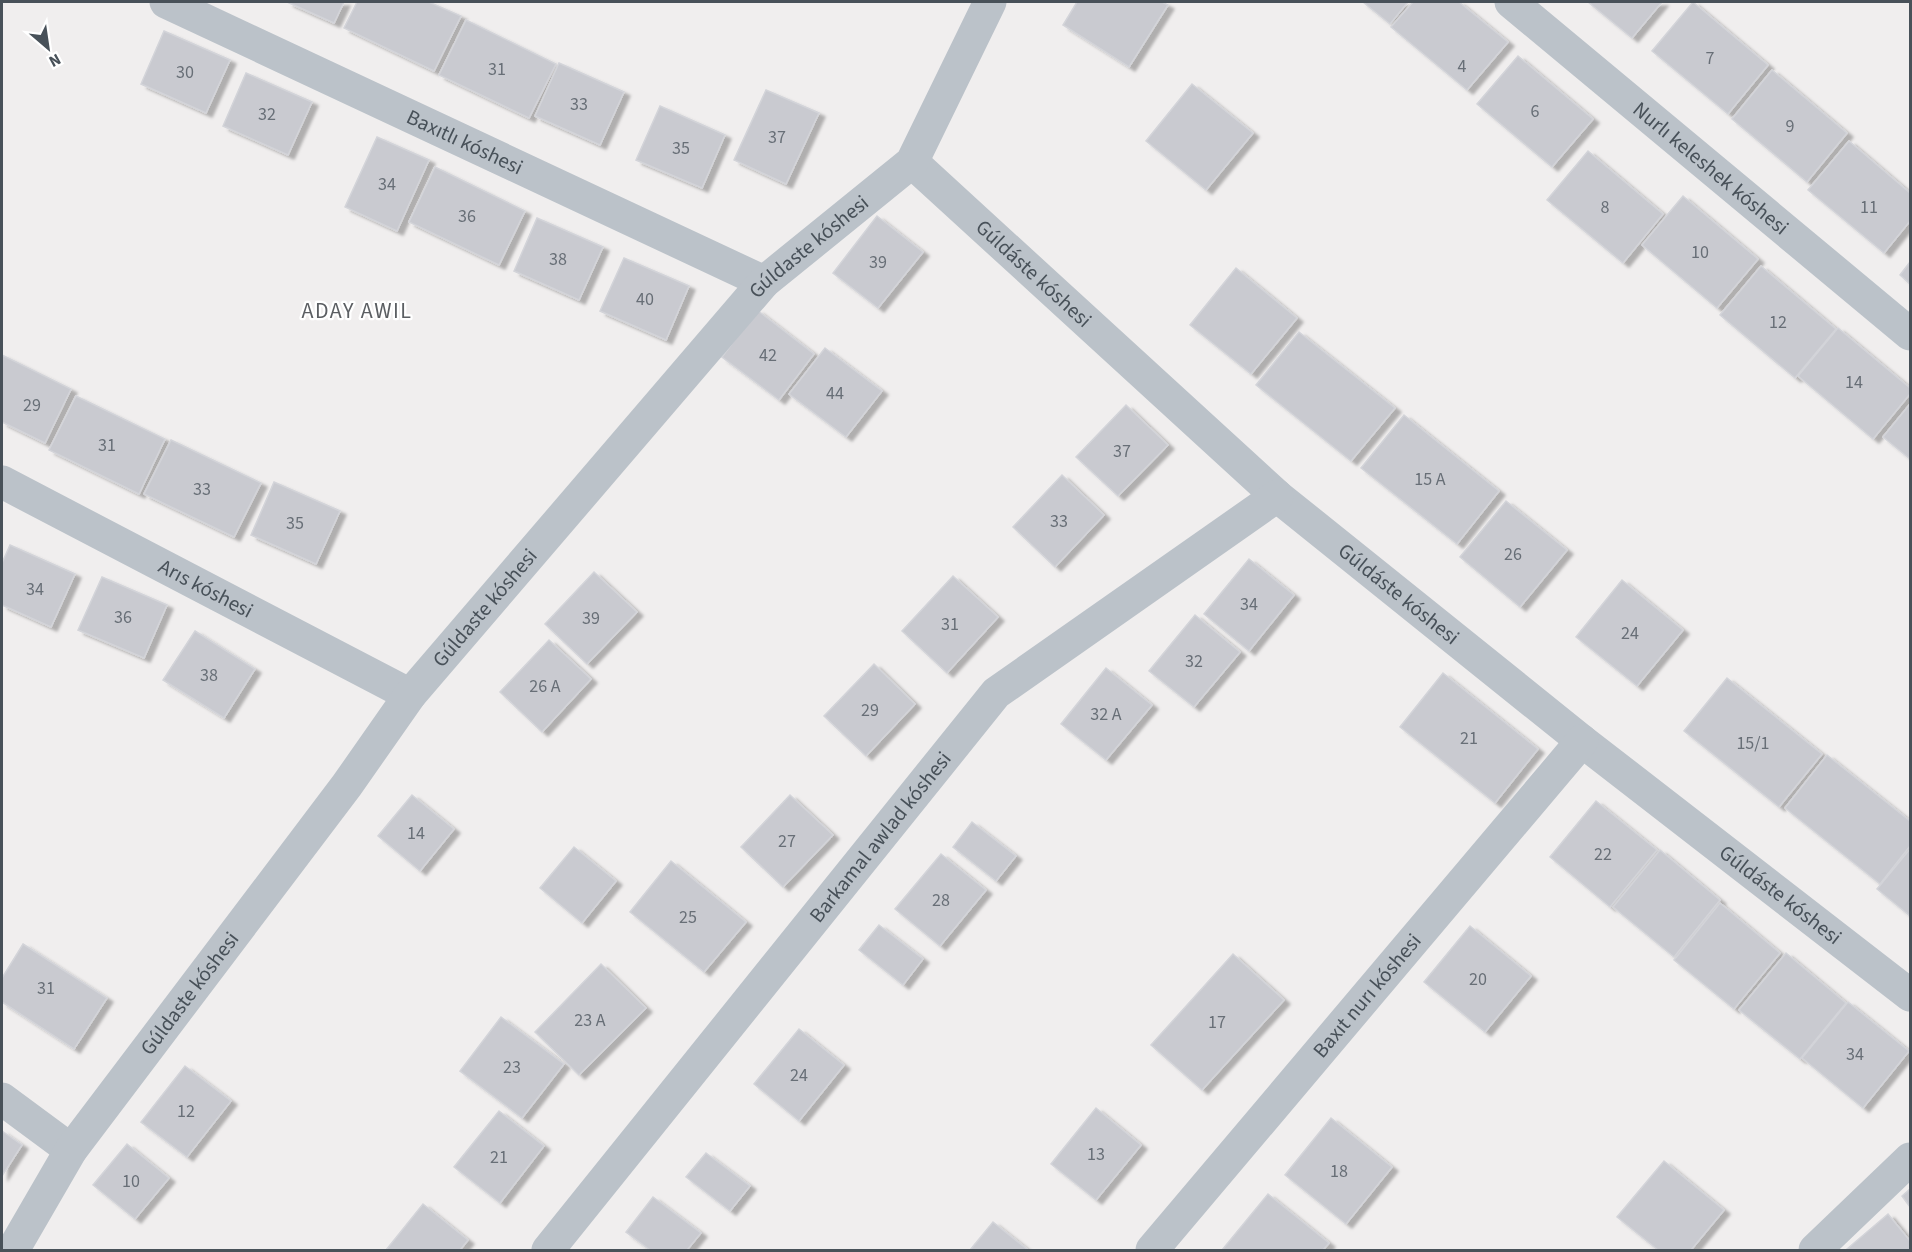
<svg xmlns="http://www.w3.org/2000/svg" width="1912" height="1252" font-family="'Source Sans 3',sans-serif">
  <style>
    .building { fill: #c9cad0; stroke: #d3d4d9; stroke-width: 1.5; filter: url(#shadow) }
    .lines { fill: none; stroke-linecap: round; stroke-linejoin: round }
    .street { stroke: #bbc2c9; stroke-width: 33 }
    .labels { text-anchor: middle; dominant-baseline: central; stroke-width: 4.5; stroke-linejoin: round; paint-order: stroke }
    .number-label { font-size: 18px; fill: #686f77 }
    .street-label { font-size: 21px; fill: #485159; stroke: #fff }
    .neighbourhood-label { font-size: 22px; letter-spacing: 1.5px; fill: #5b5e62; stroke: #fff }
  </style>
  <defs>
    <filter id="shadow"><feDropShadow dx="6" dy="4" stdDeviation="1.5" flood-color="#0004"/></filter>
  </defs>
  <rect width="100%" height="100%" fill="#f0eeee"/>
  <g class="building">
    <path d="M287,2H344L334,23Z"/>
    <path d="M357,2H429L461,16L434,71L344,28Z"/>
    <path d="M1077,2H1162L1168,5L1129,67L1063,25Z"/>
    <path d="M1363,2H1408L1390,24Z"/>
    <path d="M1413,2H1459L1508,42L1467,90L1391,27Z"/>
    <path d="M1588,2H1662L1632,38Z"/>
    <path d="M1693,2L1768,65L1728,114L1652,51Z"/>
    <path d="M466,20L556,64L529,118L439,75Z"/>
    <path d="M164,31L230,60L206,113L141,84Z"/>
    <path d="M1518,56L1593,119L1552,167L1477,104Z"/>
    <path d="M559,63L624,92L600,145L535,116Z"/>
    <path d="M1772,70L1847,133L1807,182L1732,119Z"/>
    <path d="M246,73L312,102L288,155L223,126Z"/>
    <path d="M1192,84L1253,133L1206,190L1146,141Z"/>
    <path d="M766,90L819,113L786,184L734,160Z"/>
    <path d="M660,106L725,135L702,188L636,160Z"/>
    <path d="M377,137L429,160L397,231L345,207Z"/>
    <path d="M1849,141L1910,193V221L1884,253L1808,190Z"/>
    <path d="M1588,151L1663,214L1623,263L1547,200Z"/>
    <path d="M435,167L525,211L499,265L409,222Z"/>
    <path d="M1683,196L1758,259L1717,308L1642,245Z"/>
    <path d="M877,216L923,252L878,308L833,273Z"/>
    <path d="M537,218L603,247L579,300L514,271Z"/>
    <path d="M624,258L689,286L666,340L600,311Z"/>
    <path d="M1910,262V284L1900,275Z"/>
    <path d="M1761,266L1836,329L1795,378L1720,315Z"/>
    <path d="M1236,268L1297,318L1251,374L1190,325Z"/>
    <path d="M757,310L814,354L779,400L722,357Z"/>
    <path d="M1838,328L1910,388V394L1873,439L1798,376Z"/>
    <path d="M1299,332L1395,408L1351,461L1256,385Z"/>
    <path d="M825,348L882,391L846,437L789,394Z"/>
    <path d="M2,355L71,389L45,443L2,422Z"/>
    <path d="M76,396L165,439L139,494L49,450Z"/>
    <path d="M1910,404V459L1883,437Z"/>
    <path d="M1126,405L1168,445L1118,496L1076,457Z"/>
    <path d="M1404,415L1499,491L1457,544L1361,468Z"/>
    <path d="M171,440L261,483L234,537L144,494Z"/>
    <path d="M1062,475L1104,515L1055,567L1013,527Z"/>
    <path d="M274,482L340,511L316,564L251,535Z"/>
    <path d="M1506,501L1567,550L1520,607L1460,557Z"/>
    <path d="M10,545L75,574L51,627L2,605V563Z"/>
    <path d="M1249,559L1294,595L1249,651L1204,614Z"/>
    <path d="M594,572L637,612L587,664L545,624Z"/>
    <path d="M953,576L998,617L947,673L902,631Z"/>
    <path d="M102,577L167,605L144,658L78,630Z"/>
    <path d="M1622,580L1683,630L1637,686L1576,637Z"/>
    <path d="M1195,615L1240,652L1194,707L1149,671Z"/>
    <path d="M195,631L255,669L224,718L163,680Z"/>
    <path d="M549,640L591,679L542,732L500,692Z"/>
    <path d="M874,664L915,704L866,756L824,716Z"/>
    <path d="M1106,668L1152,705L1106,760L1061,724Z"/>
    <path d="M1443,673L1538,749L1495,803L1400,727Z"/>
    <path d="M1727,678L1822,754L1779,807L1684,731Z"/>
    <path d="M1827,755L1910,821V846L1880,884L1785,808Z"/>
    <path d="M412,795L454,829L420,871L378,836Z"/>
    <path d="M790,795L833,835L783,887L741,847Z"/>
    <path d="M1596,801L1657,850L1610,907L1550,857Z"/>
    <path d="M972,822L1016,856L996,881L953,847Z"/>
    <path d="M574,847L616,881L582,923L540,888Z"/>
    <path d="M1910,849V916L1877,889Z"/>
    <path d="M1660,850L1720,900L1674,957L1613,907Z"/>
    <path d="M941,854L986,890L940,946L895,909Z"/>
    <path d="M671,861L746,922L704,972L630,912Z"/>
    <path d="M1720,903L1780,953L1734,1009L1674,960Z"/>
    <path d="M879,925L923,959L903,985L859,950Z"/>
    <path d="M1470,926L1531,976L1485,1032L1424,982Z"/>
    <path d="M23,944L107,998L74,1049L2,1002V978Z"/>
    <path d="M1786,953L1846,1003L1800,1059L1739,1010Z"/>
    <path d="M1233,954L1284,1000L1202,1090L1151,1045Z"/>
    <path d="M601,964L646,1008L579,1075L535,1032Z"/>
    <path d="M1848,1002L1909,1051L1863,1108L1802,1058Z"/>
    <path d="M501,1017L564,1064L522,1118L460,1071Z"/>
    <path d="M799,1029L844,1065L799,1121L754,1084Z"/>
    <path d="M185,1066L231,1101L187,1157L141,1122Z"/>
    <path d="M1096,1108L1141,1145L1096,1200L1051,1164Z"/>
    <path d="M499,1111L544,1146L500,1203L454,1167Z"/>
    <path d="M1331,1118L1392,1167L1346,1224L1285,1175Z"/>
    <path d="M2,1131L22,1145L2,1176Z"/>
    <path d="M127,1144L169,1178L135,1219L93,1185Z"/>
    <path d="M706,1153L750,1186L730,1211L686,1177Z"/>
    <path d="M1664,1161L1724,1210L1691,1250H1658L1617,1217Z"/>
    <path d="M1910,1189V1207L1902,1196Z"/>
    <path d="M1268,1194L1329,1243L1323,1250H1222Z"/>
    <path d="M653,1197L701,1233L687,1250H650L626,1232Z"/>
    <path d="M423,1204L468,1240L460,1250H386Z"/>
    <path d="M1888,1214L1910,1241V1250H1848L1847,1249Z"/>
    <path d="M993,1222L1028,1250H970Z"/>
  </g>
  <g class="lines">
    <g class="street">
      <path id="s1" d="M166,2L764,282"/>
      <path id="s2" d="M1511,2L1910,334"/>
      <path id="s3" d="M912,162L1277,496L1582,741L1910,995"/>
      <path id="s4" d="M2,482L410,695"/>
      <path d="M2,1099L71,1150"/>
      <path id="s5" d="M13,1250L71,1150L347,785L410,695L764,282L912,162L990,2"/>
      <path id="s6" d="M548,1250L996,693L1277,496"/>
      <path id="s7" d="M1152,1250L1582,741"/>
      <path d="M1815,1250L1910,1159"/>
    </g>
  </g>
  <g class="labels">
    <g class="number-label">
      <text x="1710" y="58">7</text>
      <text x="1462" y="66">4</text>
      <text x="497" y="69">31</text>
      <text x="185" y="72">30</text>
      <text x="579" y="104">33</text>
      <text x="1535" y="111">6</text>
      <text x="267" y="114">32</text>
      <text x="1790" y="126">9</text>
      <text x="777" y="137">37</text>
      <text x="681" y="148">35</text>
      <text x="387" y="184">34</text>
      <text x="1605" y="207">8</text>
      <text x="1869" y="207">11</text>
      <text x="467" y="216">36</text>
      <text x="1700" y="252">10</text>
      <text x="558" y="259">38</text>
      <text x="878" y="262">39</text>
      <text x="645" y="299">40</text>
      <text x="1778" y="322">12</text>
      <text x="768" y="355">42</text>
      <text x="1854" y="382">14</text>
      <text x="835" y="393">44</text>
      <text x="32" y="405">29</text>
      <text x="107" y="445">31</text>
      <text x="1122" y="451">37</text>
      <text x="1430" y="479">15 А</text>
      <text x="202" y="489">33</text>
      <text x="1059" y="521">33</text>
      <text x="295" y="523">35</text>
      <text x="1513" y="554">26</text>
      <text x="35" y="589">34</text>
      <text x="1249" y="604">34</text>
      <text x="123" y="617">36</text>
      <text x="591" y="618">39</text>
      <text x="950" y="624">31</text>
      <text x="1630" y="633">24</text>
      <text x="1194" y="661">32</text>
      <text x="209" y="675">38</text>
      <text x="545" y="686">26 А</text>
      <text x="870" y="710">29</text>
      <text x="1106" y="714">32 А</text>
      <text x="1469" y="738">21</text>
      <text x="1753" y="743">15/1</text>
      <text x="416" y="833">14</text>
      <text x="787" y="841">27</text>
      <text x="1603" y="854">22</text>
      <text x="941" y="900">28</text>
      <text x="688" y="917">25</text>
      <text x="1478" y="979">20</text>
      <text x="46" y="988">31</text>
      <text x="590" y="1020">23 А</text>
      <text x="1217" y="1022">17</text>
      <text x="1855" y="1054">34</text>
      <text x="512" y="1067">23</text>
      <text x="799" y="1075">24</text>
      <text x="186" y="1111">12</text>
      <text x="1096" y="1154">13</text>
      <text x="499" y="1157">21</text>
      <text x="1339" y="1171">18</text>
      <text x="131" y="1181">10</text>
    </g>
    <g class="street-label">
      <text stroke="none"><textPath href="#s1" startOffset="330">Baxıtlı kóshesi</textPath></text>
      <text stroke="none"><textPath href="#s2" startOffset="260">Nurlı keleshek kóshesi</textPath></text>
      <text stroke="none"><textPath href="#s5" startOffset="1284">Gúldaste kóshesi</textPath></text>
      <text stroke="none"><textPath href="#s3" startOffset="165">Gúldáste kóshesi</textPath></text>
      <text stroke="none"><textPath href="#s4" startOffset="230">Arıs kóshesi</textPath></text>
      <text stroke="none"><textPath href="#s3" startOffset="651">Gúldáste kóshesi</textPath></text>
      <text stroke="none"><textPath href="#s5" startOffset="798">Gúldaste kóshesi</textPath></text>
      <text stroke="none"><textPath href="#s6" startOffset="530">Barkamal awlad kóshesi</textPath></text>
      <text stroke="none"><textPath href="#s3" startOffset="1137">Gúldáste kóshesi</textPath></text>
      <text stroke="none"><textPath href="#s5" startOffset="312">Gúldaste kóshesi</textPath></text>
      <text stroke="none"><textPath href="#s7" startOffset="333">Baxıt nurı kóshesi</textPath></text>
    </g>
    <g class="neighbourhood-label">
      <text x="357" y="311">ADAY AWIL</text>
    </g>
  </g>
  <rect width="1912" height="1252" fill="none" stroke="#485159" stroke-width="6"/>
  <g transform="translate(48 48) rotate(151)" stroke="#ffffff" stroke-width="4.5" paint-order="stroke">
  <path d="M0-4.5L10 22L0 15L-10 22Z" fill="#485159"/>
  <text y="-9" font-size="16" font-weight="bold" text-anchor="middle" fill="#485159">N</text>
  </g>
</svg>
